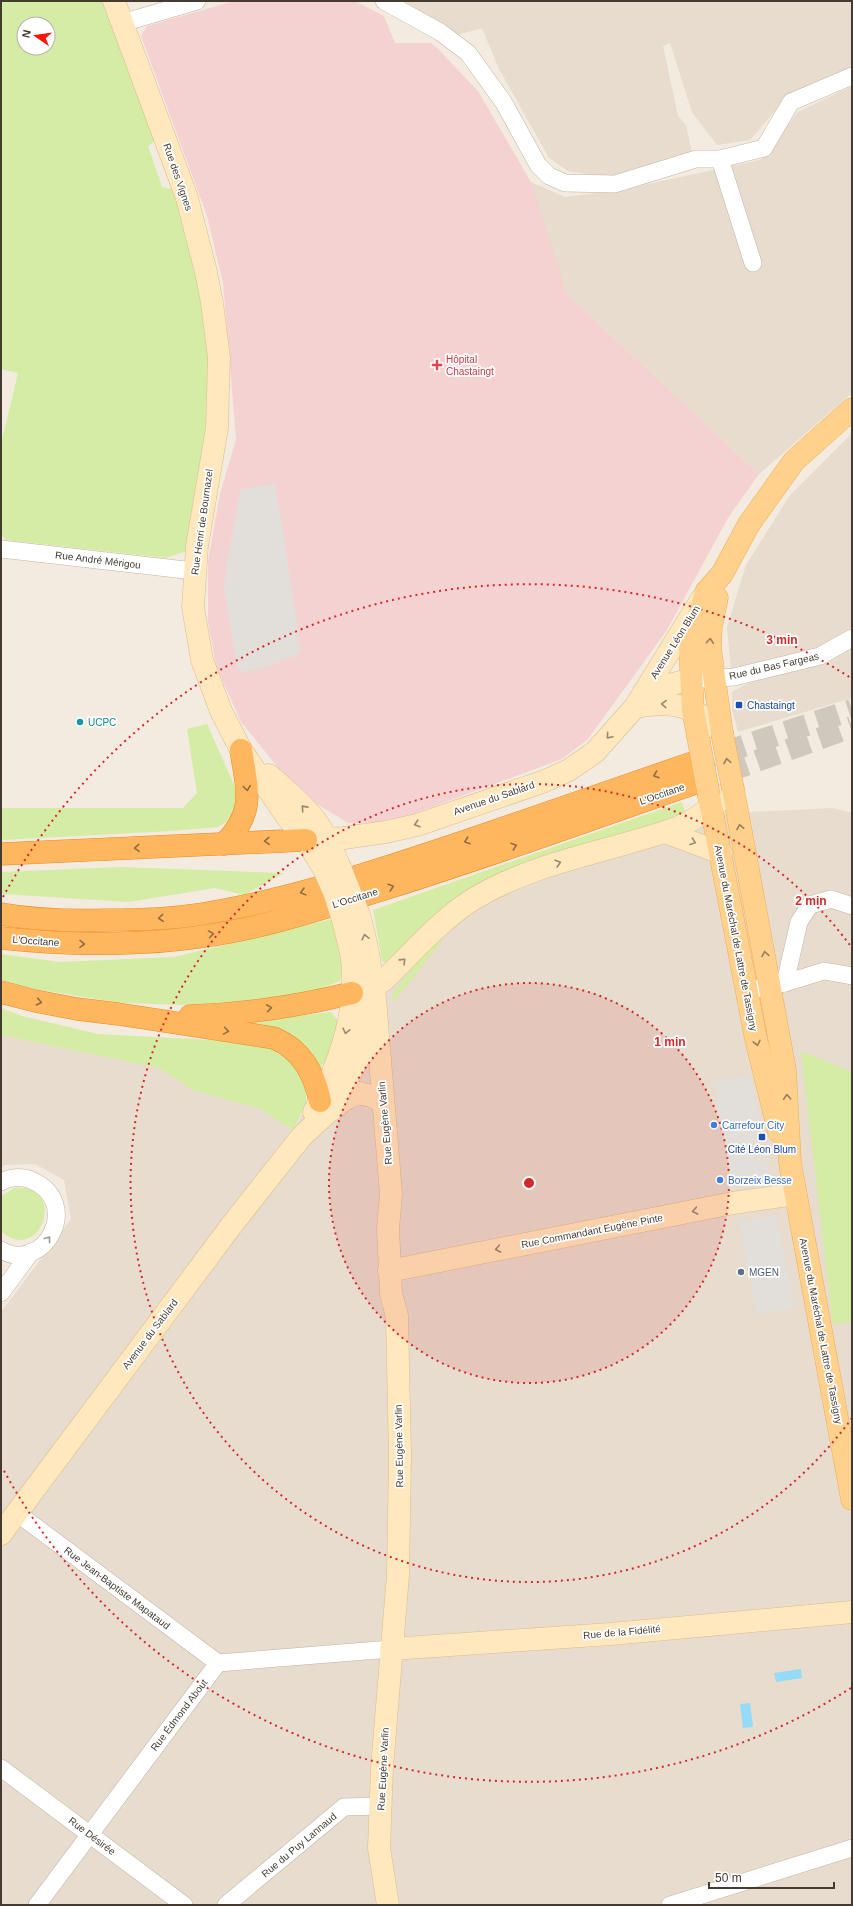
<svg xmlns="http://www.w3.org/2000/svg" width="853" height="1906" font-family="Helvetica,sans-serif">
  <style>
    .residential { fill: #e7dcce }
    .medical { fill: #f5d2d2 }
    .green { fill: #d4eca4; fill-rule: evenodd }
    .parking { fill: #e2deda }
    .water { fill: #95dbf7 }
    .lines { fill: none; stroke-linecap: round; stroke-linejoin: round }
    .highway-tunnel { stroke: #d0c8bd; stroke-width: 22; stroke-dasharray: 22 11; stroke-linecap: butt }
    .street-casing { stroke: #c1b4a5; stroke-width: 18 }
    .secondary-casing { stroke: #dabd8d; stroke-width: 23 }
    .primary-casing { stroke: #f0ad51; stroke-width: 23 }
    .highway-casing { stroke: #ed8920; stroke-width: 23 }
    .street { stroke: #fff; stroke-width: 17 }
    .secondary { stroke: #ffe7be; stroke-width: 22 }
    .primary { stroke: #ffd18d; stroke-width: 22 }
    .highway { stroke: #ffb75f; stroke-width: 22 }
    .secondary-bridge-casing { stroke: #dabd8d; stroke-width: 23; stroke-linecap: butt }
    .primary-bridge-casing { stroke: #f0ad51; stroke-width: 23; stroke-linecap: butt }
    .secondary-bridge { stroke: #ffe7be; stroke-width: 22 }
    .primary-bridge { stroke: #ffd18d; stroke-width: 22 }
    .oneway { stroke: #987e5a }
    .oneway2 { stroke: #988870 }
    .oneway3 { stroke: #8f6c43 }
    .oneway4 { stroke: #a29c98 }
    .ring { fill: none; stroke: #d62828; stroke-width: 2; stroke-dasharray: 2 4 }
    .health-dot { fill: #e0444e; stroke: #fff; stroke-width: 1.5 }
    .transit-dot { fill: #1a4fb4; stroke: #fff; stroke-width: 1.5 }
    .culture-dot { fill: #0f9aa8; stroke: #fff; stroke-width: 1.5 }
    .shop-dot { fill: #3f7fe0; stroke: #fff; stroke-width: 1.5 }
    .service-dot { fill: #5c6f8a; stroke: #fff; stroke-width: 1.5 }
    .labels { text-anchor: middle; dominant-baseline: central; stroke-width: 3.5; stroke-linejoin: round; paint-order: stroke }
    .street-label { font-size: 10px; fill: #443a31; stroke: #fff }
    .health-label { font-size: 10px; fill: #be3a42; stroke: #fff; text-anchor: start }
    .transit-label { font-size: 10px; fill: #164399; stroke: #fff; text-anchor: start }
    .culture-label { font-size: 10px; fill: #0d838f; stroke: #fff; text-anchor: start }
    .shop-label { font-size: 10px; fill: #366cbe; stroke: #fff; text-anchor: start }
    .service-label { font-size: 10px; fill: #4e5e75; stroke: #fff; text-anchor: start }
    .centre { fill: #d62828; stroke: #fff; stroke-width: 2 }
    .ring-label { font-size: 12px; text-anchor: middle; font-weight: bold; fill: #d62828; stroke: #fff; stroke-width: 3.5; stroke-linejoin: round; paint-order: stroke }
  </style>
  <rect width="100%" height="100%" fill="#f3ebe0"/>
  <g class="residential">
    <path d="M404,1H852V67L789,95L750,140L717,145L692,112L670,43L663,46L678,116L686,125L693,156L613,178L568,171L549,158L499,69L482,28L458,35Z"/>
    <path d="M852,86V393L759,474L565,292L531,182L565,197L620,190L760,160L798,112Z"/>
    <path d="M852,433V630L817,651L731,671L727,627L746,565L790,495Z"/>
    <path d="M852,646V698L738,732L732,710V692L752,681L824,662Z"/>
    <path d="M833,808L852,813V1905H1V1312L71,1219L64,1180L35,1164L4,1165L1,1168V1035L160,1068L192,1090L259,1108L293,1130L388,963L460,899L686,815Z"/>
  </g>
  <path class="medical" d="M234,1H355L384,16L395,43H431L439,50L478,91L531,182L560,271L565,292L759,474L728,518L667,630L588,739L562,759L391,822L348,823L310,800L280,770L241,722L216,666L208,621V561L220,494L236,439L223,283L207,216L141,36L147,26Z"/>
  <g class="green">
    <path d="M1,1H105L155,141L148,146L162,187L175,190L188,228L210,352L211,391L189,550L166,558L6,540L1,535V444L18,373L1,369ZM24,24H48V48H24Z"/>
    <path d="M207,724L239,796L231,819L218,827L171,831L1,840V808H183L197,793L187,729Z"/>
    <path d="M682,802L686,815L520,870L388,963L382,961L373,910Z"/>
    <path d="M121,867L284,873L244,895L215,888L129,902L2,894L1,872Z"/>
    <path d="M332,919L344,968L340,981L317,990L216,1006L122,1003L28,988L1,980V954L60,962L174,957Z"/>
    <path d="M449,930L439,945L395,1000L390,998L415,964Z"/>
    <path d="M1,1008L22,1016L98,1034L270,1043L306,1073V1103L293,1130L259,1108L192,1090L160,1068L1,1035Z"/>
    <path d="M331,1012L338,1021L331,1055L320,1067L310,1050L297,1039L218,1025Z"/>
    <path d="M801,1051L852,1072V1321L833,1325Z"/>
    <path d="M14,1188C70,1183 40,1267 1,1231V1196Z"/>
  </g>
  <g class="parking">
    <path d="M275,484L283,530L301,653L261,669L238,672L224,589L227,562L241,489Z"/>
    <path d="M750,1075L760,1124L755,1125L760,1150L764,1151L770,1181L733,1188L714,1081Z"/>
    <path d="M776,1215L795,1308L757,1315L739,1222Z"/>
  </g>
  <g class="water">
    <path d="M801,1669L802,1678L776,1682L774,1673Z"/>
    <path d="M750,1703L753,1727L743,1728L740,1704Z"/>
  </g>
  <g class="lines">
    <g class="highway-tunnel">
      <path d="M692,763L852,710"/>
      <path d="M695,783L852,727"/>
    </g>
    <defs>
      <g id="street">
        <path d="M384,1L440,32L468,53L504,103L538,165L549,176L565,183L615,184L696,159H720L764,148L791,102L852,76"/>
        <path d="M122,23L197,1"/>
        <path d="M720,159L753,263"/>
        <path d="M1,549L194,571"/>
        <path d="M704,679L734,677L820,656L852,638"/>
        <path d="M785,983L799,922L810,905L831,899L852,906"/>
        <path d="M746,991L785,983L824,971L852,976"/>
        <path d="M1,1182C9,1177 22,1176 31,1180C84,1202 44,1275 1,1250"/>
        <path d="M1,1293L31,1252"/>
        <path d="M17,1513L218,1663"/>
        <path d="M1,1768L184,1905"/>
        <path d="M37,1905L218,1663L391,1649"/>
        <path d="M226,1905L344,1807L380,1806"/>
        <path d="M670,1905L852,1848"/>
      </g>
      <g id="secondary">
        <path d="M114,1L187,198L206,272L212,303L219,358L217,428L197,546L193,607L202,660L221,711L241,750L287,817L306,840L324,869"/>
        <path d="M644,692L691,679"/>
        <path d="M635,707C673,700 694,705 722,733"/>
        <path d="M269,775C285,789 302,803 316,821C326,834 332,850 339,865"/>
        <path d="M665,832L721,853"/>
        <path d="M306,840L344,838L386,832L417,825L545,781L569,770L595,752L635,707L701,600"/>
        <path d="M374,987L391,1194L388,1228L391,1294L397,1316L400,1457L398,1575L382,1767L379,1848L388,1905"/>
        <path d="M359,991L374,987L384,980C412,953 439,921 472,900C535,861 610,852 679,827C700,817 716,805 733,789"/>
        <path d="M332,1103C341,1090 350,1076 357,1061C381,1012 373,966 359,915"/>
        <path d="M314,1112C339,1065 358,1013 352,959C350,946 346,933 343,920"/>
        <path d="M389,1271L733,1203L795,1194"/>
        <path d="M1,1534L231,1226L302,1136L327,1113L347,1098L359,1093L372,1096L382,1102"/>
        <path d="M391,1649L611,1634L852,1612"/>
      </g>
      <g id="primary">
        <path d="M717,598L711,627L710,648L722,733"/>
        <path d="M699,742L693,710L690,649L706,592L722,574L749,524L794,461L852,409"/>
        <path d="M733,789L785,1070L790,1163L852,1499"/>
        <path d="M709,796L756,1039L779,1132"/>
      </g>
      <g id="highway">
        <path d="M224,844C256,812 247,790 241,750"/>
        <path d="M1,854L306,840"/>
        <path d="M1,914C36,920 73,921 108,920C139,920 171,919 202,914C295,899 386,868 475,838C547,813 620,788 692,763"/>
        <path d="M1,938C83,947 168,946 249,928C296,918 342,902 387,888C491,856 593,818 695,783"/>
        <path d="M1,992L35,1001L77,1009L118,1014L274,1038C302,1050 314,1073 320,1101"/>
        <path d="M190,1016C244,1014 300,1006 352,993"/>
      </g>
    </defs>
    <use href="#street" class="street-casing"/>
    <use href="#secondary" class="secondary-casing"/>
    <use href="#primary" class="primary-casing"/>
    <use href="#highway" class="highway-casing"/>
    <use href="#street" class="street"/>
    <use href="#secondary" class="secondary"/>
    <use href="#primary" class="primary"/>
    <use href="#highway" class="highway"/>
    <defs>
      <g id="secondary-bridge">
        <path d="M339,865L359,915"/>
        <path d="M324,869L335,894L343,920"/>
      </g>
      <g id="primary-bridge">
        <path d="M722,733L733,789"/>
        <path d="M699,742L709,796"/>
      </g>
    </defs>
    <use href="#secondary-bridge" class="secondary-bridge-casing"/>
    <use href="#primary-bridge" class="primary-bridge-casing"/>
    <use href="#secondary-bridge" class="secondary-bridge"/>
    <use href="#primary-bridge" class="primary-bridge"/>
  </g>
  <defs><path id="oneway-chevron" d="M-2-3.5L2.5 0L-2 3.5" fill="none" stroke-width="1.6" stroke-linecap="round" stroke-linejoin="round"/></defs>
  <g class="oneway">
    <use href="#oneway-chevron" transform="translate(710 641) rotate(-85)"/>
    <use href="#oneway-chevron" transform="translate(727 761) rotate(-101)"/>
    <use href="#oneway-chevron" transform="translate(740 827) rotate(-101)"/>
    <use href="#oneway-chevron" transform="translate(765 954) rotate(-101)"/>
    <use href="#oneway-chevron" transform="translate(757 1043) rotate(77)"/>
    <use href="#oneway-chevron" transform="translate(787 1097) rotate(-93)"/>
  </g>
  <g class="oneway2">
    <use href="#oneway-chevron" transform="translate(664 704) rotate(-177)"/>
    <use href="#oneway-chevron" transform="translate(609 736) rotate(131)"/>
    <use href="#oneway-chevron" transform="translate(304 808) rotate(-132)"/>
    <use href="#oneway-chevron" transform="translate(417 824) rotate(164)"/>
    <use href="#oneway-chevron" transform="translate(693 842) rotate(20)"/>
    <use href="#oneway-chevron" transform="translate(558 863) rotate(-16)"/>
    <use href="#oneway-chevron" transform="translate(365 937) rotate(-103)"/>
    <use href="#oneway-chevron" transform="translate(403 961) rotate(-44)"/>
    <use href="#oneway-chevron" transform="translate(346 1031) rotate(103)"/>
    <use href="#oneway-chevron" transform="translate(695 1211) rotate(169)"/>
    <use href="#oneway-chevron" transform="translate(498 1249) rotate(169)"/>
  </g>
  <g class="oneway3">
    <use href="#oneway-chevron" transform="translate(656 775) rotate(161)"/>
    <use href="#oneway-chevron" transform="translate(247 788) rotate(83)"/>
    <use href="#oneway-chevron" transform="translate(267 841) rotate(177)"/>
    <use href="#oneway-chevron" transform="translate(467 841) rotate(161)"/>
    <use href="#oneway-chevron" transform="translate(514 846) rotate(-19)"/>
    <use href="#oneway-chevron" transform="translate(137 848) rotate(177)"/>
    <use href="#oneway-chevron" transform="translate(391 887) rotate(-17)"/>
    <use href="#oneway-chevron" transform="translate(303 892) rotate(165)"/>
    <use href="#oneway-chevron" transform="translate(161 918) rotate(175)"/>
    <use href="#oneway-chevron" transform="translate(211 934) rotate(-9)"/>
    <use href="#oneway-chevron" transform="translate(82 944) rotate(1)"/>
    <use href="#oneway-chevron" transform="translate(39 1002) rotate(12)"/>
    <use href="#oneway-chevron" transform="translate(269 1008) rotate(-8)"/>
    <use href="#oneway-chevron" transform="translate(226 1031) rotate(9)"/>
  </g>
  <use class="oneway4" href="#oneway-chevron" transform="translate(48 1239) rotate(-52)"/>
  <circle cx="529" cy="1183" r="200" fill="#d62828" fill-opacity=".12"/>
  <g class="ring">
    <circle cx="529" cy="1183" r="200"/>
    <path d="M852 1418A399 399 0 1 1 852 948"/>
    <path d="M851 1688A599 599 0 0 1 3 1469M3 897A599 599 0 0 1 851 678"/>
  </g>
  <path class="health-dot" d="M435 359h4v4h4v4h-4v4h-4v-4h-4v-4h4z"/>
  <g class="transit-dot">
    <rect x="735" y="701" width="8" height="8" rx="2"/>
    <rect x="758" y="1133" width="8" height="8" rx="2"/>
  </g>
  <circle class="culture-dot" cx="80" cy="722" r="4"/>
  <g class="shop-dot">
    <circle cx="714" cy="1125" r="4"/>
    <circle cx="720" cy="1180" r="4"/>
  </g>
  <circle class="service-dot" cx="741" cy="1272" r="4"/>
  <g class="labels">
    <g class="street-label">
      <text transform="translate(178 177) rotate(71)">Rue des Vignes</text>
      <text transform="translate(202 522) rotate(-82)">Rue Henri de Bournazel</text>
      <text transform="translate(98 560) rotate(7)">Rue André Mérigou</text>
      <text transform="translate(675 642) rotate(-58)">Avenue Léon Blum</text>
      <text transform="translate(774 666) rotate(-13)">Rue du Bas Fargeas</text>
      <text transform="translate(662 794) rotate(-19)">L'Occitane</text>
      <text transform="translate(494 798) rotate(-19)">Avenue du Sablard</text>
      <text transform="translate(355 898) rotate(-17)">L'Occitane</text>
      <text transform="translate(736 938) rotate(79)">Avenue du Maréchal de Lattre de Tassigny</text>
      <text transform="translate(36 941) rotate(4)">L'Occitane</text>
      <text transform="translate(385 1123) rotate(-95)">Rue Eugène Varlin</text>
      <text transform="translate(592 1231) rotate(-11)">Rue Commandant Eugène Pinte</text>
      <text transform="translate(821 1331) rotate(79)">Avenue du Maréchal de Lattre de Tassigny</text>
      <text transform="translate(150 1334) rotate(-53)">Avenue du Sablard</text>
      <text transform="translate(399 1446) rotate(-91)">Rue Eugène Varlin</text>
      <text transform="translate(117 1588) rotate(37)">Rue Jean-Baptiste Mapataud</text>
      <text transform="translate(622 1632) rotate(-5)">Rue de la Fidélité</text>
      <text transform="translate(179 1715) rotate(-53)">Rue Édmond About</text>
      <text transform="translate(383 1769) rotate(-87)">Rue Eugène Varlin</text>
      <text transform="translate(92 1836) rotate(37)">Rue Désirée</text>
      <text transform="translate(299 1845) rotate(-40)">Rue du Puy Lannaud</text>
    </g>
    <g class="health-label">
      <text x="446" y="359">Hôpital<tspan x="446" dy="12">Chastaingt</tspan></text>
    </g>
    <g class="transit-label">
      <text x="747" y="705">Chastaingt</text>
      <text x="762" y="1149" text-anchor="middle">Cité Léon Blum</text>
    </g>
    <g class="culture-label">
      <text x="88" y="722">UCPC</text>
    </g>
    <g class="shop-label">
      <text x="722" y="1125">Carrefour City</text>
      <text x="728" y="1180">Borzeix Besse</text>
    </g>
    <g class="service-label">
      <text x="749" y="1272">MGEN</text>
    </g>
  </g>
  <circle cx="529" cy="1183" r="6" class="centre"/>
  <g class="ring-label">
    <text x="782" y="644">3 min</text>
    <text x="811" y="905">2 min</text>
    <text x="670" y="1046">1 min</text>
  </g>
  <rect width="853" height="1906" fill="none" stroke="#443a31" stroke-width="4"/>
  <g transform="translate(36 36) rotate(283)"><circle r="19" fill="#ffffff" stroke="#b4b0ad"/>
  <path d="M0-3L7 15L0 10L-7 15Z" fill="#ff120b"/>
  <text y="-6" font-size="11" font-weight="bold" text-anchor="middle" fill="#443a31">N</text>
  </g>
  <path d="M709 1882v6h125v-6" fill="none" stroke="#443a31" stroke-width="2"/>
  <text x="715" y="1882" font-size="12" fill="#443a31" stroke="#ffffff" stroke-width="3" paint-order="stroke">50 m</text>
</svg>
